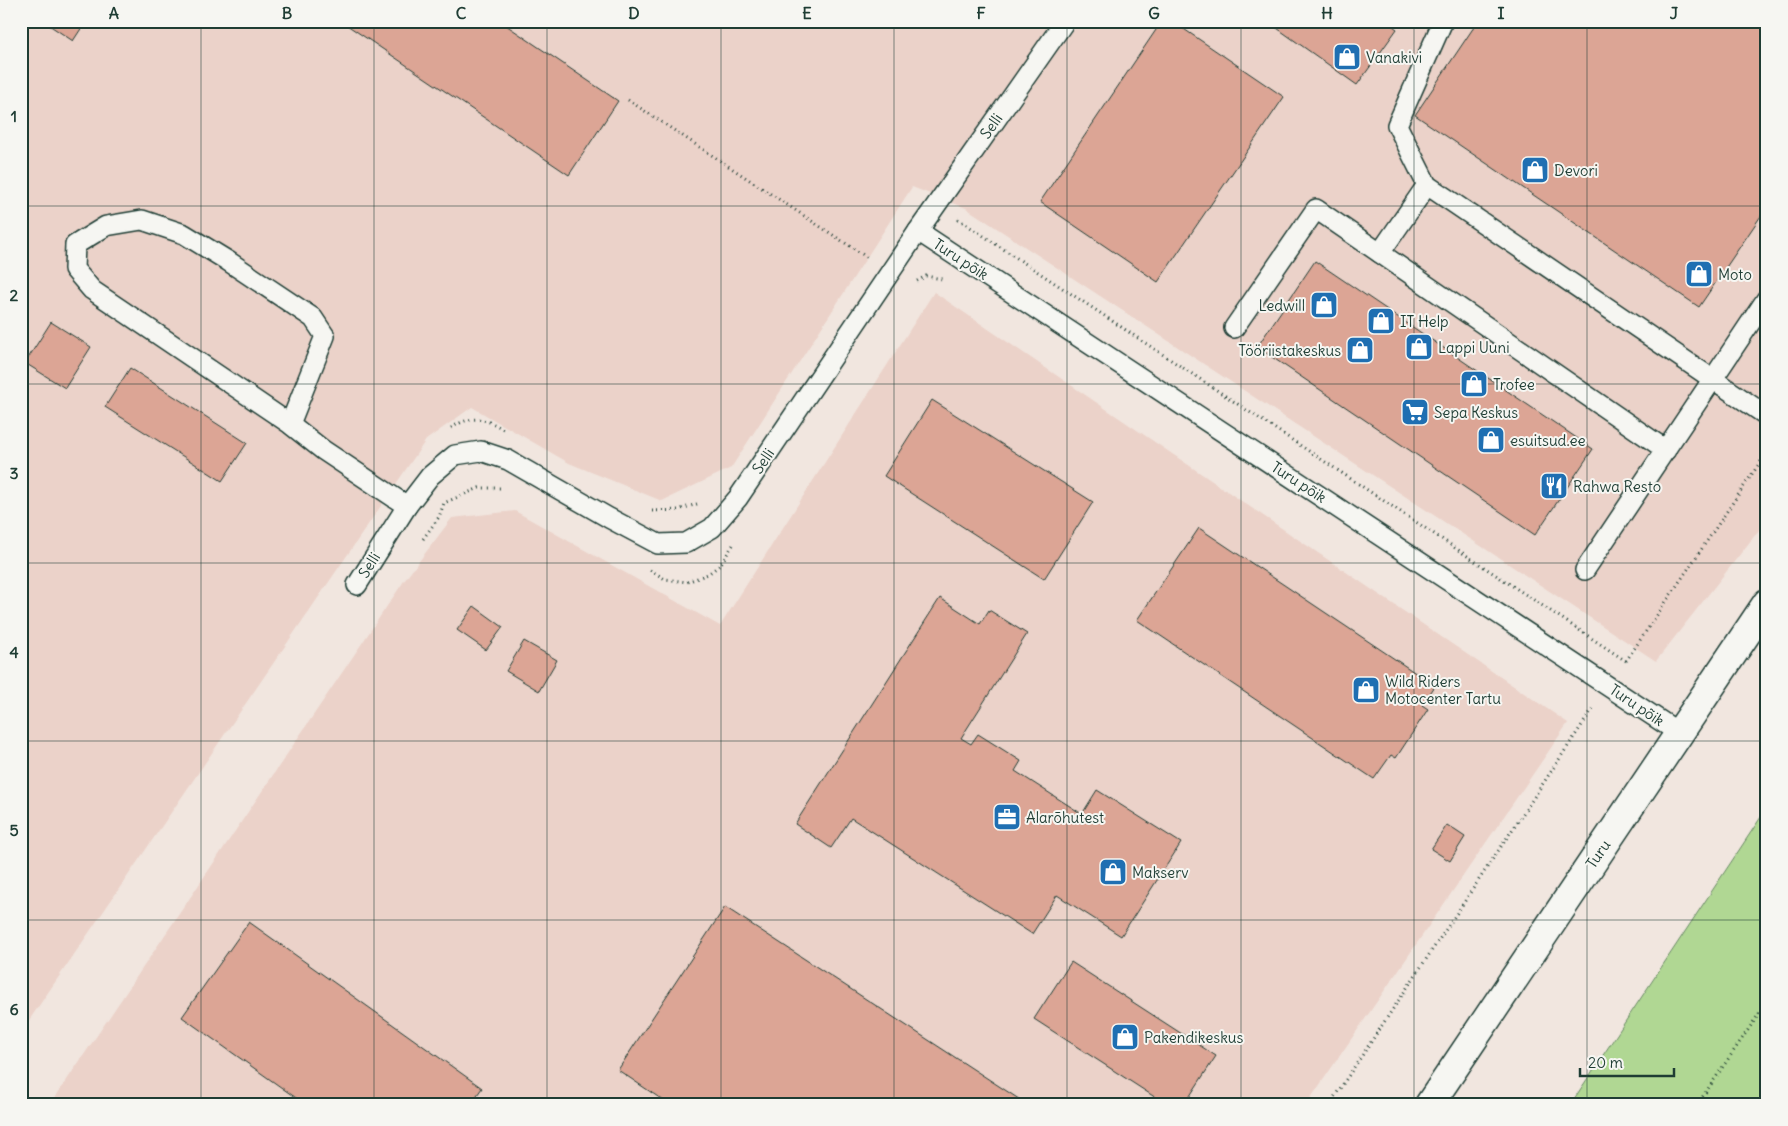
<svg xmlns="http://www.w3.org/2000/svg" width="1788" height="1126" font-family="Delius,sans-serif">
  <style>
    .built { fill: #ebd2c9 }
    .green { fill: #b0d793; stroke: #688a64 }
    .building { fill: #dca595; stroke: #1f3d34 }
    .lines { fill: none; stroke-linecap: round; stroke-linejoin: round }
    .lane-casing { stroke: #1f3d34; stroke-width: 22 }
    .secondary-casing { stroke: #1f3d34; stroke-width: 31 }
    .path { stroke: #1f3d34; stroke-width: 3; stroke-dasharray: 1 4; stroke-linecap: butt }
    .lane { stroke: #f6f6f2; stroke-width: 19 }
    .secondary { stroke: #f6f6f2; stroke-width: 28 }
    .grid { fill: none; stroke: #1f3d34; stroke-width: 1; stroke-opacity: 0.55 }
    .labels { text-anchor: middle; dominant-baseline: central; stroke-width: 4; stroke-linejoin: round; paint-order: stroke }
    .poi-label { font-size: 15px; fill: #1f3d34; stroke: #f6f6f2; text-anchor: start }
    .street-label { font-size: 15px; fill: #1f3d34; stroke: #f6f6f2 }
    .neatline { fill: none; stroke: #1f3d34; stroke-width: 2 }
    .grid-label { font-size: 16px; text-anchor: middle; font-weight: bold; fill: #1f3d34 }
  </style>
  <rect width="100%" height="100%" fill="#f1e6df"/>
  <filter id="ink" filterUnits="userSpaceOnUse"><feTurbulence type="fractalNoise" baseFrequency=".02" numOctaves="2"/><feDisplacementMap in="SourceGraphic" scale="10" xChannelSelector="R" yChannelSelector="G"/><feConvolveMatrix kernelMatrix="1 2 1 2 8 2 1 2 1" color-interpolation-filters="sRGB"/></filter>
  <g filter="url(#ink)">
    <g class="built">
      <path d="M21,21H1767V520L1656,661L966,208L912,187L731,468L662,501L569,463L472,407L426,440L21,1032Z"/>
      <path d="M934,292L1568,723L1306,1105H50L404,581L452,518L515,511L720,626Z"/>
    </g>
    <path class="green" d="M1767,808V1105H1570Z"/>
    <g class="building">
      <path d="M43,21H86L73,41Z"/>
      <path d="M341,21H500L618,101L569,175Z"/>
      <path d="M1162,21H1172L1284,97L1158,282L1040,202Z"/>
      <path d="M1267,21H1386L1397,29L1357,85Z"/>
      <path d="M1478,21H1767V207L1699,307L1415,115Z"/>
      <path d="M1315,261L1593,449L1535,535L1257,347Z"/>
      <path d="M51,322L91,347L65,388L25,363Z"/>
      <path d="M130,368L247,443L222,481L105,407Z"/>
      <path d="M932,400L1093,502L1044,579L884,476Z"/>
      <path d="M1199,528L1435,686L1422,705L1428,709L1396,758L1391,755L1374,779L1137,620Z"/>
      <path d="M940,598L980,624L989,610L1027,634L961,738L971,744L978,734L1021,761L1015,771L1082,814L1097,790L1181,843L1121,936L1057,895L1032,934L851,818L831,848L795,824Z"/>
      <path d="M474,606L503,627L486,650L457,630Z"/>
      <path d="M524,641L557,660L539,691L506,671Z"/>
      <path d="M1447,825L1465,837L1450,861L1431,849Z"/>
      <path d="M725,907L1028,1105H670L618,1070Z"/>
      <path d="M249,922L482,1088L470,1105H306L182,1017Z"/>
      <path d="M1071,962L1216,1056L1184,1105H1167L1034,1019Z"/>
    </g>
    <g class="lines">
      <defs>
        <g id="lane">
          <path d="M1443,21L1397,125L1427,185L1767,416"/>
          <path d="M918,231L1679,733"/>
          <path d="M1380,253L1427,185"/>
          <path d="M1234,328L1316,209L1666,450"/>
          <path d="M290,424L325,336L313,318L228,261L184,234L142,220L106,226L75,245L74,269L92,290L290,424L323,450L407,506"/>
          <path d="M1585,570L1767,298"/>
          <path d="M357,585L407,506L430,476L455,455L481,451L508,460L609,518L658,544L686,543L712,528L738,498L918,231L1065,21"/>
        </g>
        <path id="secondary" d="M1429,1105L1767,603"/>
      </defs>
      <use href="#lane" class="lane-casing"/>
      <use href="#secondary" class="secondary-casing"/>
      <g class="path">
        <path d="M628,100L868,258"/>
        <path d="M958,219L1626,661"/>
        <path d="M917,281L926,276L942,279"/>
        <path d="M451,428C473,414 484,418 505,430"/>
        <path d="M652,511L678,510L697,504"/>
        <path d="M423,539L439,517L444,503L479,488H503"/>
        <path d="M650,570L665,579L687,582L708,574L720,565L733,545"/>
        <path d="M1626,661L1767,452"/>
        <path d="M1329,1105L1594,707"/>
        <path d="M1697,1105L1767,1002"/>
      </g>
      <use href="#lane" class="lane"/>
      <use href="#secondary" class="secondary"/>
    </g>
  </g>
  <path class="grid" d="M201,21V1105M374,21V1105M547,21V1105M721,21V1105M894,21V1105M1067,21V1105M1241,21V1105M1414,21V1105M1587,21V1105M21,206H1767M21,384H1767M21,563H1767M21,741H1767M21,920H1767"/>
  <defs>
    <symbol id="shop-square" viewBox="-11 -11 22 22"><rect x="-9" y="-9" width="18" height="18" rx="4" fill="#1f6fb2" stroke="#f6f6f2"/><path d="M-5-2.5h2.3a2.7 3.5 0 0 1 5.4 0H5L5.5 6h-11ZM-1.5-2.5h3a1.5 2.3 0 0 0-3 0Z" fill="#fff"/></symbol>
    <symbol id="supermarket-square" viewBox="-11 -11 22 22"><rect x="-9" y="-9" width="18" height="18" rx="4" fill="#1f6fb2" stroke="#f6f6f2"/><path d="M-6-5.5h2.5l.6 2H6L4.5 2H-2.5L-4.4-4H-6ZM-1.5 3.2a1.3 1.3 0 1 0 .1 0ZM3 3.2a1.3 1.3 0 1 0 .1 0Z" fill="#fff"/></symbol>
    <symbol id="restaurant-square" viewBox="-11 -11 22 22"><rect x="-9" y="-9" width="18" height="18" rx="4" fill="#1f6fb2" stroke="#f6f6f2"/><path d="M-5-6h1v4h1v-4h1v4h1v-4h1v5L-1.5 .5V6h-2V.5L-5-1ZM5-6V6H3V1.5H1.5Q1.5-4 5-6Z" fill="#fff"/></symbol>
    <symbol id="office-square" viewBox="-11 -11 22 22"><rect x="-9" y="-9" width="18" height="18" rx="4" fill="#1f6fb2" stroke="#f6f6f2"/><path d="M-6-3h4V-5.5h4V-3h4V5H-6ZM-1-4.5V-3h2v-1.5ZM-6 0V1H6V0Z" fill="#fff"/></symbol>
  </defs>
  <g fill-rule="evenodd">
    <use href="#shop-square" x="1331" y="41" width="32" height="32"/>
    <use href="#shop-square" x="1519" y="154" width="32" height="32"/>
    <use href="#shop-square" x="1683" y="258" width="32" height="32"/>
    <use href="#shop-square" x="1308" y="289" width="32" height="32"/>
    <use href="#shop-square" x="1365" y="305" width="32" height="32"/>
    <use href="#shop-square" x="1403" y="331" width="32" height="32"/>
    <use href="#shop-square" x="1344" y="334" width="32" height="32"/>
    <use href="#shop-square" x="1458" y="368" width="32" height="32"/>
    <use href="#supermarket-square" x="1399" y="396" width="32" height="32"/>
    <use href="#shop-square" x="1475" y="424" width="32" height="32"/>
    <use href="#restaurant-square" x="1538" y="470" width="32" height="32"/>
    <use href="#shop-square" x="1350" y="674" width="32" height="32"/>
    <use href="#office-square" x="991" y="801" width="32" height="32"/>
    <use href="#shop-square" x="1097" y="856" width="32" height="32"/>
    <use href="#shop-square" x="1109" y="1021" width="32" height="32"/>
  </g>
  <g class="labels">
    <g class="poi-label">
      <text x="1366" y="57">Vanakivi</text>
      <text x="1554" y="170">Devori</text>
      <text x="1718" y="274">Moto</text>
      <text x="1305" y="305" text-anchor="end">Ledwill</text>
      <text x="1400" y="321">IT Help</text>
      <text x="1438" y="347">Lappi Uuni</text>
      <text x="1341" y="350" text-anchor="end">Tööriistakeskus</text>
      <text x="1493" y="384">Trofee</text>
      <text x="1434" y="412">Sepa Keskus</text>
      <text x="1510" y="440">esuitsud.ee</text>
      <text x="1573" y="486">Rahwa Resto</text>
      <text x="1385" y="681">Wild Riders<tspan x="1385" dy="17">Motocenter Tartu</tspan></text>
      <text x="1026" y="817">Alarõhutest</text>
      <text x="1132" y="872">Makserv</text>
      <text x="1144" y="1037">Pakendikeskus</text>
    </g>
    <g class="street-label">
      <text transform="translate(991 126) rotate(-55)">Selli</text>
      <text transform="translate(961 259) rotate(33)">Turu põik</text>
      <text transform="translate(763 461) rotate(-56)">Selli</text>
      <text transform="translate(1299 482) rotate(33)">Turu põik</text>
      <text transform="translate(369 565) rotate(-58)">Selli</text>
      <text transform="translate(1637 705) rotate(34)">Turu põik</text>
      <text transform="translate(1598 854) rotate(-56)">Turu</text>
    </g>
  </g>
  <rect width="1788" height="1126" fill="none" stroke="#f6f6f2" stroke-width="55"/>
  <path d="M1580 1068v8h94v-8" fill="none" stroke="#1f3d34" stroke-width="2.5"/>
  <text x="1588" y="1068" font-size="15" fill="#1f3d34" stroke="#f6f6f2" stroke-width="4" paint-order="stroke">20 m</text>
  <rect x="28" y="28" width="1732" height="1070" class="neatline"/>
  <g class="grid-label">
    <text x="114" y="19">A</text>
    <text x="287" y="19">B</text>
    <text x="461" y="19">C</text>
    <text x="634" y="19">D</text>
    <text x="807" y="19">E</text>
    <text x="981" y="19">F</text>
    <text x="1154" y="19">G</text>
    <text x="1327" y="19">H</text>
    <text x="1501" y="19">I</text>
    <text x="1674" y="19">J</text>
    <text x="14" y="122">1</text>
    <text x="14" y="301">2</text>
    <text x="14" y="479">3</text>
    <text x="14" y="658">4</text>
    <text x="14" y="836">5</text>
    <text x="14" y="1015">6</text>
  </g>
</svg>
